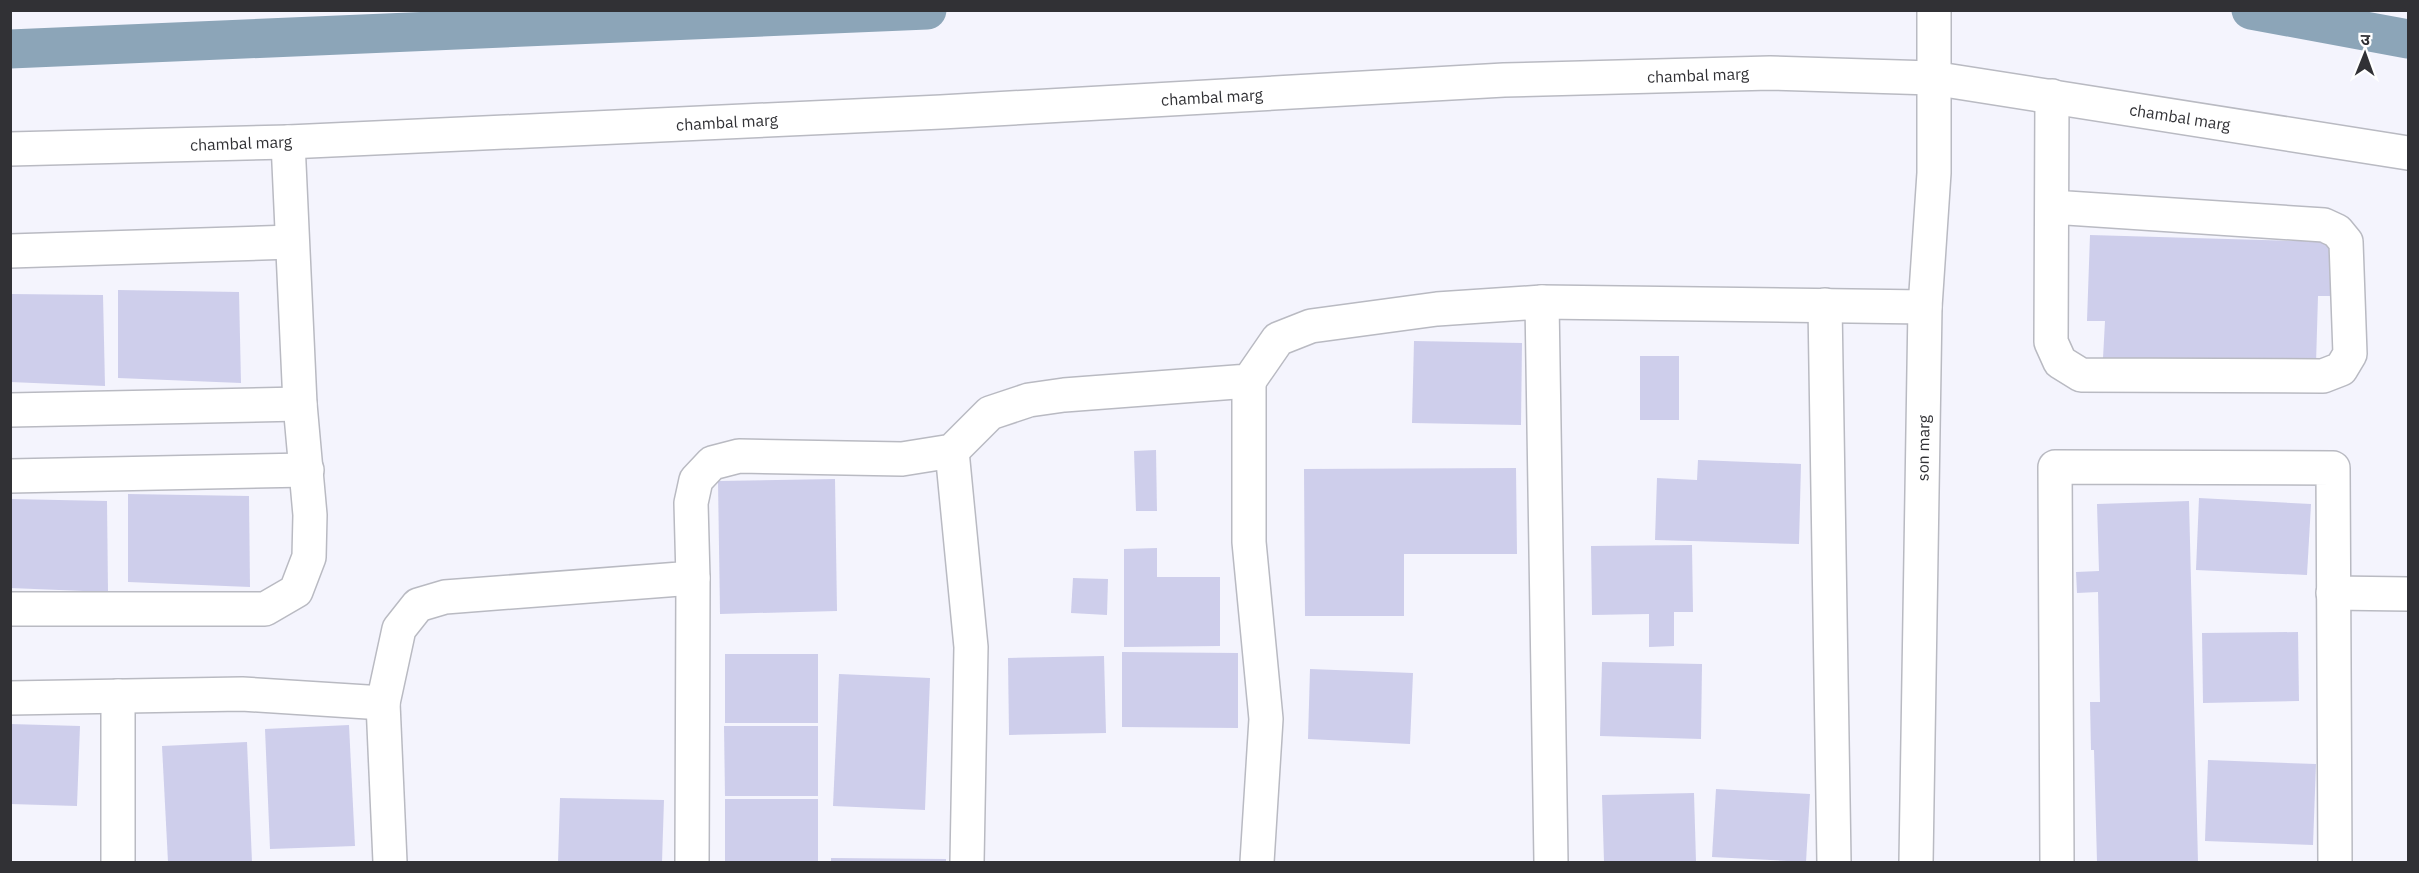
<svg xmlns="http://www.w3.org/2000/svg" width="2419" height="873" font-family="'IBM Plex Sans','Noto Sans Devanagari',sans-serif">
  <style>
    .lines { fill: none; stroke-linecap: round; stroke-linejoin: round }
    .canal { stroke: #8ca5b8; stroke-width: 39 }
    .building { fill: #ceceeb }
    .minor-casing { stroke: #b9bac2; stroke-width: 36 }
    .tertiary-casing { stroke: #b9bac2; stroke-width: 36 }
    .minor { stroke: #fff; stroke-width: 33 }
    .tertiary { stroke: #fff; stroke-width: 33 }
    .labels { text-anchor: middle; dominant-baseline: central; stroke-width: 4.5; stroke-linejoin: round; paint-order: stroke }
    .street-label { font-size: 16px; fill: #313135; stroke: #fff }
  </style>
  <rect width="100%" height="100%" fill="#f4f4fd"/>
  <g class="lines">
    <g class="canal">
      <path d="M2251,10L2408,39"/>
      <path d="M10,49L927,10"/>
    </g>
  </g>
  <g class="building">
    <path d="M2090,235L2336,242L2335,296H2318L2316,364L2103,358L2105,321H2087Z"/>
    <path d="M118,290L239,292L241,383L118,378Z"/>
    <path d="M10,294L103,295L105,386L10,382Z"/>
    <path d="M1414,341L1522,343L1521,425L1412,423Z"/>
    <rect x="1640" y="356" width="39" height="64"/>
    <path d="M1156,450L1157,511H1136L1134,451Z"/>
    <path d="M1698,460L1801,464L1799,544L1655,540L1657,478L1697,480Z"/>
    <path d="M1516,468L1517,554H1404V616H1305L1304,469Z"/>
    <path d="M835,479L837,611L720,614L718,481Z"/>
    <path d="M128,494L249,496L250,587L128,582Z"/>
    <path d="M2199,498L2311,504L2307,575L2196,570Z"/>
    <path d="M10,499L107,501L108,592L10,588Z"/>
    <path d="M2189,501L2198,862H2097L2094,750H2091L2090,702H2100L2098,592L2077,593L2076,572L2099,571L2097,504Z"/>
    <path d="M1692,545L1693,612H1674V646L1649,647V614L1592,615L1591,546Z"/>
    <path d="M1157,548V577H1220V646L1124,647V549Z"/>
    <path d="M1073,578L1108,579L1107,615L1071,613Z"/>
    <path d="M2298,632L2299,701L2203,703L2202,633Z"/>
    <path d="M1122,652L1238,653V728L1122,727Z"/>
    <rect x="725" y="654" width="93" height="69"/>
    <path d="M1104,656L1106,733L1009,735L1008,658Z"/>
    <path d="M1602,662L1702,664L1701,739L1600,736Z"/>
    <path d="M1310,669L1413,673L1410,744L1308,739Z"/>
    <path d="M839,674L930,678L925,810L833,806Z"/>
    <path d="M10,724L80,726L77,806L10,804Z"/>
    <path d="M349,725L355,846L270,849L265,729Z"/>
    <path d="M724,726H818V796H725Z"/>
    <path d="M247,742L252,862H168L162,746Z"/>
    <path d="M2208,760L2316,764L2313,845L2205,841Z"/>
    <path d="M1716,789L1810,794L1806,862L1712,857Z"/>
    <path d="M1694,793L1696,862H1604L1602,795Z"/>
    <path d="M560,798L664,800L662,862H558Z"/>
    <rect x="725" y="799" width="93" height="63"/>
    <path d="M831,858L946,859V862H831Z"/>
  </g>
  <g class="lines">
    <defs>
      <g id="minor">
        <path d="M2052,207L2324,225L2337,231L2346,242L2350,354L2341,369L2323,376L2081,375L2060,362L2051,342C2051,260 2052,178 2052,96"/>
        <path d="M10,251L292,242"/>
        <path d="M1542,302L1551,862"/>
        <path d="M1825,305L1834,862"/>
        <path d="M1249,381V542L1266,719L1257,862"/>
        <path d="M10,410L300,404"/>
        <path d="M952,451L971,647L967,862"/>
        <path d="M10,476L307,470"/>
        <path d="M2333,593L2408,594"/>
        <path d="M10,609H265L296,591L309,557L310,515L300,404L288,142"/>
        <path d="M118,696V862"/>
        <path d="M10,698L242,694L383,703L399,629L418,605L445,597L693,578L691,503L696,480L712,463L739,456L902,459L952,451L990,413L1029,400L1064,395L1249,381L1278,339L1311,326L1437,309L1542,302L1925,307"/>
        <path d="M383,703L390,862"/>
        <path d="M692,862L693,578"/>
        <path d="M2057,862L2055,467L2333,468L2335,862"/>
      </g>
      <g id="tertiary">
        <path d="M10,149L288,142L941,112L1504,80L1770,73L1932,78L2408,153"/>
        <path d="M1916,862L1925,307L1934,173V10"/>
      </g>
    </defs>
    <use href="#minor" class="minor-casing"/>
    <use href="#tertiary" class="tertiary-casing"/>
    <use href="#minor" class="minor"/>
    <use href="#tertiary" class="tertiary"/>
  </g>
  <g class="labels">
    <g class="street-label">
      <text transform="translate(1698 75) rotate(-2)">chambal marg</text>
      <text transform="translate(1212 97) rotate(-3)">chambal marg</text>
      <text transform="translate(2180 117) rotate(9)">chambal marg</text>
      <text transform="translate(727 122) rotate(-3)">chambal marg</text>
      <text transform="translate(241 143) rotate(-2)">chambal marg</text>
      <text transform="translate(1923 448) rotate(-89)">son marg</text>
    </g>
  </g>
  <rect width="2419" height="873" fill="none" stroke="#313135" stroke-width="24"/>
  <g transform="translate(2365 54) rotate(1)" stroke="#ffffff" stroke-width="4.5" paint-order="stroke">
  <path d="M0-4.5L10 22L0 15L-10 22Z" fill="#313135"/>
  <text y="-9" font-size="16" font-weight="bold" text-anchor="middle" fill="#313135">उ</text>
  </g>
</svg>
